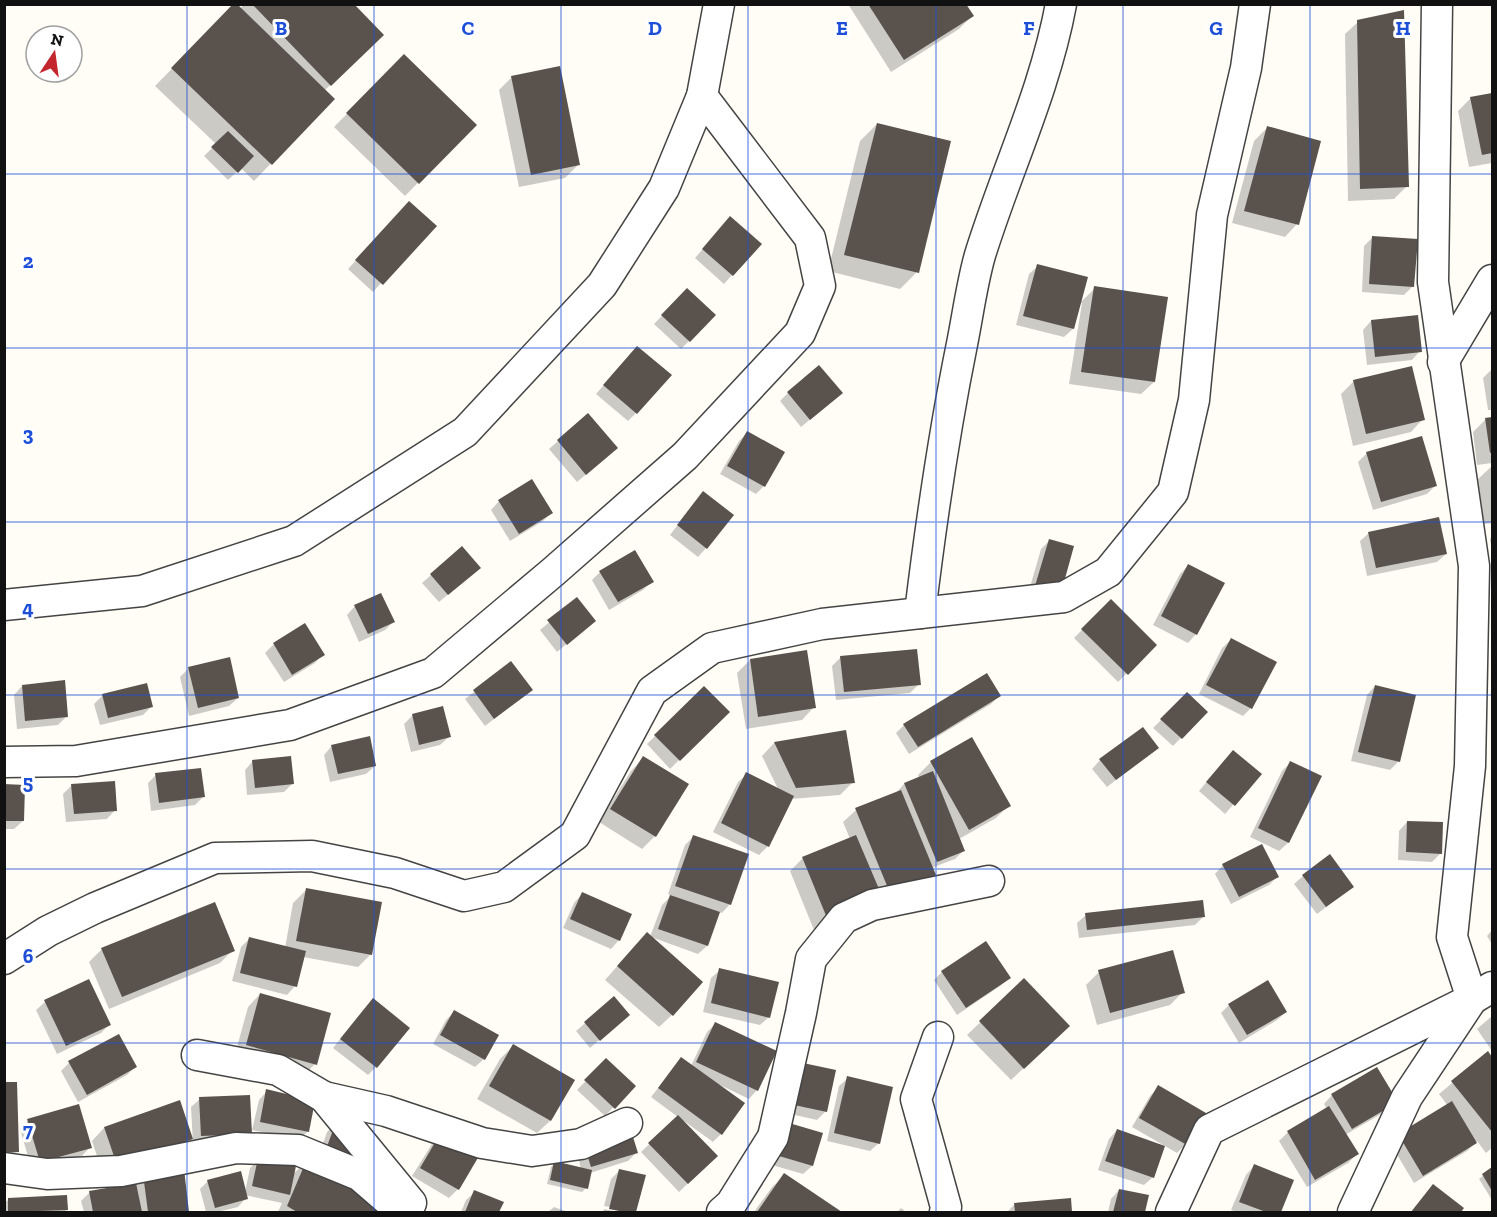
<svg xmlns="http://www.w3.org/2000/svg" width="1497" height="1217" font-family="'Zilla Slab',serif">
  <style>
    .shadow { fill: #0003 }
    .building { fill: #5a524d }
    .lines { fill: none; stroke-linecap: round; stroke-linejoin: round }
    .minor-casing { stroke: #444; stroke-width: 33 }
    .minor { stroke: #fff; stroke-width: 30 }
    .grid { fill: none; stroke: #1d4ed8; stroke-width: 1.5; stroke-opacity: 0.55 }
    .grid-label { font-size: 20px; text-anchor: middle; font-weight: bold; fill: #1d4ed8; stroke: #fff; stroke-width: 6; stroke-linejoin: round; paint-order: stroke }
  </style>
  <rect width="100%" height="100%" fill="#fffdf5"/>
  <g class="shadow">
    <path d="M235,4L240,9L244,4H352L369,48L324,91L333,99L254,181L241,168L228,180L204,156L216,144L155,86Z"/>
    <path d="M848,4H964L972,16L959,29L891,72Z"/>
    <path d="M1358,22L1407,186L1394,199L1348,201L1345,34Z"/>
    <path d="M404,56L475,125L405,196L334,127Z"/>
    <path d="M512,77L578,165L565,178L519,187L499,90Z"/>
    <path d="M1492,94V163L1469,167L1458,111L1471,98Z"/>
    <path d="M877,124L917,272L900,289L828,271L860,141Z"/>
    <path d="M1267,128L1297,224L1285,237L1232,223L1254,141Z"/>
    <path d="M401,211L381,283L373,292L348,269Z"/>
    <path d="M722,227L732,275L724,284L695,258Z"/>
    <path d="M1373,237L1413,286L1404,295L1362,292L1364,246Z"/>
    <path d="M1038,266L1073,329L1064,337L1016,325L1029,274Z"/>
    <path d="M1095,288L1154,382L1141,394L1069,384L1082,303H1080Z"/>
    <path d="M687,290L689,341L681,349L654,324Z"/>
    <path d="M1371,321L1420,351L1412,360L1367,365L1363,330Z"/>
    <path d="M629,356L636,413L628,421L596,394Z"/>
    <path d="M1491,370H1492V410H1488L1483,378Z"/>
    <path d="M1354,381L1423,419L1411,432L1353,446L1341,394Z"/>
    <path d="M788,393L832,401L801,427L780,401Z"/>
    <path d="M588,415L608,456L577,482L549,449Z"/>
    <path d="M1492,418V463L1477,465L1473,432L1486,419Z"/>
    <path d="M747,433L764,486L756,494L720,474L739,441Z"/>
    <path d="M1367,453L1435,486L1427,494L1373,510L1358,462Z"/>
    <path d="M1492,466V523L1484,524L1478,479Z"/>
    <path d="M499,501L551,513L543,521L510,541L491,510Z"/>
    <path d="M695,502L706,548L698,557L670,535Z"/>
    <path d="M1369,533L1446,554L1437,562L1367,576L1360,541Z"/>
    <path d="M1492,536V552L1490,539Z"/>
    <path d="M1049,541L1073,547L1028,594L1041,549Z"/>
    <path d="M1188,566L1196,634L1188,643L1153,625L1180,574Z"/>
    <path d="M600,572L652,581L643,590L609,610L592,580Z"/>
    <path d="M431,575L470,576L439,602L422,583Z"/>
    <path d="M577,599L594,621L557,652L540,630Z"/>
    <path d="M1111,601L1155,645L1118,682L1074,638Z"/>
    <path d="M355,606L393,622L385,630L359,642L347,615Z"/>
    <path d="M305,625L323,654L315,663L284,682L265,653L273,645Z"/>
    <path d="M1231,640L1251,708L1243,716L1199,694L1222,648Z"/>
    <path d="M841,657L919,684L910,693L836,700L832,666Z"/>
    <path d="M750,660L814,707L802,720L746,729L737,673Z"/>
    <path d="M511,663L531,690L485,726L465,699Z"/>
    <path d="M189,668L238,698L229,706L189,716L180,677Z"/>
    <path d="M22,686L67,716L58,725L17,729L14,695Z"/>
    <path d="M1375,686L1399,761L1390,770L1351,761L1367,695Z"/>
    <path d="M704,688L728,712L670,769L647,744Z"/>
    <path d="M1187,694L1206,712L1173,746L1153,728Z"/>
    <path d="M103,695L151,707L143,715L100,725L94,704Z"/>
    <path d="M999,696L991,704L909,754L896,733L904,725Z"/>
    <path d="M413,715L449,737L440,745L411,752L404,724Z"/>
    <path d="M845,732L853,782L840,795L791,799L768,846L759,855L713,832L738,782L747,774L778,789L762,756L774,743Z"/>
    <path d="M971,739L1009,805L996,818L959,839L964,850L955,859L931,868L934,875L921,888L814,930L790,871L803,858L850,839L843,822L856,810L895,794L904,784L919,778L918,775L930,763Z"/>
    <path d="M332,746L375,766L366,774L330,782L324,755Z"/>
    <path d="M1157,748L1107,787L1092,769L1100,760Z"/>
    <path d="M643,758L655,836L642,849L599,822L631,771Z"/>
    <path d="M1225,760L1260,774L1225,814L1199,791Z"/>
    <path d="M253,761L292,784L284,792L247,795L245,770Z"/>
    <path d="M1290,763L1319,777L1288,843L1279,851L1250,837L1282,771Z"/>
    <path d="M156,775L203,797L195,805L151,811L148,783Z"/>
    <path d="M72,785L115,810L107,819L66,822L63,794Z"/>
    <path d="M4,786L23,821L14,829H4Z"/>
    <path d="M1407,822L1441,853L1432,862L1398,860L1399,831Z"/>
    <path d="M693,837L730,904L722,913L719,912L707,946L698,954L651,937L672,1015L659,1027L605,980L634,947L650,937L662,905L671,896L668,894L685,845Z"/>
    <path d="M1223,865L1277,877L1269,885L1231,904L1215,874Z"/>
    <path d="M1303,876L1352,887L1317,914L1294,884Z"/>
    <path d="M306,890L371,954L358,967L303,957L295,986L287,995L232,981L241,947L249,939L285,948L293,903Z"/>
    <path d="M582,894L619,940L611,949L563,928L574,903Z"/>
    <path d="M1086,915L1204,916L1195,925L1079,938L1077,923Z"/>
    <path d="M1492,930V944L1487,936Z"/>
    <path d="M102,949L233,950L220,963L109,1009L89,962Z"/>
    <path d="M720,970L769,1017L760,1025L703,1012L711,978Z"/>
    <path d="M942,972L1009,978L1000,986L957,1015L934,980Z"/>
    <path d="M1099,972L1183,992L1170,1005L1097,1025L1086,985Z"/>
    <path d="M1024,980L1056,1038L1011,1080L967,1035Z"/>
    <path d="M260,994L315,1064L302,1077L234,1058L248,1007Z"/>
    <path d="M614,998L628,1015L590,1048L576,1031Z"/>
    <path d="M45,1002L109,1025L101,1033L57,1054L36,1010Z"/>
    <path d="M1229,1005L1286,1012L1277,1020L1239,1043L1221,1013Z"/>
    <path d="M365,1008L376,1067L368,1075L333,1048Z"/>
    <path d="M454,1012L484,1059L475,1067L433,1044L446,1020Z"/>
    <path d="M1492,1016V1051L1477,1029Z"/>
    <path d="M715,1024L757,1090L749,1099L720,1085L721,1134L713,1142L684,1121L683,1123L716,1156L679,1192L641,1152L678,1117L651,1097L681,1059L691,1066L707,1032Z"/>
    <path d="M513,1046L573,1080L550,1121L537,1133L477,1099L500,1059Z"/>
    <path d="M1488,1053L1492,1060V1148L1486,1153L1477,1141L1467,1151L1414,1183L1390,1143L1448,1106L1439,1094Z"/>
    <path d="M606,1060L634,1086L605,1116L577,1090Z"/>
    <path d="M69,1063L135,1067L127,1075L78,1102L61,1071Z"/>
    <path d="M795,1073L826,1111L817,1120L786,1113Z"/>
    <path d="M848,1078L879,1143L870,1151L827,1141L839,1086Z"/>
    <path d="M1159,1087L1204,1114L1186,1144L1177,1153L1132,1127L1150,1096Z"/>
    <path d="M267,1091L314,1102L307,1132L299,1140L252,1130L259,1100Z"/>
    <path d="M1332,1095L1388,1110L1345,1135L1357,1154L1348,1163L1307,1187L1279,1141L1287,1133L1327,1109L1324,1104Z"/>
    <path d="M200,1099L250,1134L193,1144L191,1107Z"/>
    <path d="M28,1121L90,1147L82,1156L32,1170L20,1129Z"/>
    <path d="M335,1124L381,1174L317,1161L327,1132Z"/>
    <path d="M790,1125L821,1134L812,1166L803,1174L772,1165Z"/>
    <path d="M104,1128L192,1139L179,1151L104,1177L92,1141Z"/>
    <path d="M1117,1130L1153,1177L1144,1185L1098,1170L1109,1139Z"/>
    <path d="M440,1135L477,1157L458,1189L449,1198L412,1176L432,1144Z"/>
    <path d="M587,1152L636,1153L628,1161L590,1173L586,1188L582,1192L547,1184L551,1167L555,1163L581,1169L579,1161Z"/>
    <path d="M259,1160L292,1175L307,1161L380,1212H278L282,1203L245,1195L246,1198L238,1207L217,1212H206L200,1189L208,1181L245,1192L250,1168Z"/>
    <path d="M1254,1166L1292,1181L1279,1212H1237L1231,1210L1246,1175Z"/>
    <path d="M1492,1169V1200L1479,1179Z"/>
    <path d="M620,1170L644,1176L635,1212L604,1206L611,1179Z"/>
    <path d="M183,1171L188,1212H84L81,1201L90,1192L134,1185L144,1175Z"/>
    <path d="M785,1175L839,1212H754L772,1187Z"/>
    <path d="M1433,1186L1462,1209L1459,1212H1411Z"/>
    <path d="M1119,1190L1147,1196L1144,1212H1108L1111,1199Z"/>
    <path d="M475,1192L502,1203L498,1212H461L466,1200Z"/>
    <path d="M8,1200L67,1210L64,1212H4V1203Z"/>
    <path d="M1070,1200L1071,1212H1007L1015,1204Z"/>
    <path d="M554,1207L568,1212H548Z"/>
    <path d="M901,1208L906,1212H897Z"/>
    <path d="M604,1209L618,1212H603Z"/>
  </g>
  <g class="building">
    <path d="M233,4H237L335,99L272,165L171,68Z"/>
    <path d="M252,4H354L384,35L331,86Z"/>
    <path d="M868,4H966L974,16L904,60Z"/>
    <path d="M1404,10L1409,187L1360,189L1357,20Z"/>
    <path d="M404,54L477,125L419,184L346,113Z"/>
    <path d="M560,66L580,165L531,175L511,76Z"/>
    <path d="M1492,93V153L1482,155L1470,97Z"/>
    <path d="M877,123L951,141L919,273L844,255Z"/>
    <path d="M1267,126L1321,141L1299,225L1244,211Z"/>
    <path d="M228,131L254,156L238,173L211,147Z"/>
    <path d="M409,201L437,226L383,285L355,260Z"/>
    <path d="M730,216L762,244L733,276L702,249Z"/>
    <path d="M1372,236L1418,239L1414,287L1369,284Z"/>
    <path d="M1037,264L1088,277L1074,329L1023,316Z"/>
    <path d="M1094,286L1168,297L1155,382L1081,372Z"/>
    <path d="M687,288L716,315L690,342L661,315Z"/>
    <path d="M1418,315L1422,352L1375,357L1371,320Z"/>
    <path d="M637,346L672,375L637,414L603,385Z"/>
    <path d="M819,365L843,393L810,420L787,392Z"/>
    <path d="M1412,366L1425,420L1366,434L1353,380Z"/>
    <path d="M588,413L618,448L586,475L557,440Z"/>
    <path d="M1492,417V452L1490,453L1485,418Z"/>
    <path d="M747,431L785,452L765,487L727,466Z"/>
    <path d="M1422,436L1437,486L1381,502L1366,452Z"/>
    <path d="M532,479L553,513L519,534L498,500Z"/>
    <path d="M703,491L734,515L707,549L677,525Z"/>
    <path d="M1439,517L1447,554L1376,568L1368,532Z"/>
    <path d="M1049,539L1074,546L1061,593L1035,586Z"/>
    <path d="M462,546L481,568L448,595L430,574Z"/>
    <path d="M635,550L654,582L618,602L599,571Z"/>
    <path d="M1188,564L1225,583L1197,635L1161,616Z"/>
    <path d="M381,593L395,622L368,634L354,605Z"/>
    <path d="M577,597L596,621L567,645L547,620Z"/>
    <path d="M1111,599L1157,645L1128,675L1081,629Z"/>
    <path d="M305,623L325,655L292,675L273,643Z"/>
    <path d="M1231,638L1277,662L1252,709L1206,685Z"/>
    <path d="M917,649L921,685L844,692L840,656Z"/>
    <path d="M807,650L816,708L758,717L750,659Z"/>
    <path d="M230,657L239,698L198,708L188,667Z"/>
    <path d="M511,661L533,690L494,719L473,690Z"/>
    <path d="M987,673L1001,696L918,747L903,724Z"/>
    <path d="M65,680L68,717L25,721L22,685Z"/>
    <path d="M147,683L153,707L108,718L102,694Z"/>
    <path d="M1375,685L1416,695L1400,762L1358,752Z"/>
    <path d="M704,686L730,712L680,761L654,735Z"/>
    <path d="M1187,692L1208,712L1182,739L1160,719Z"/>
    <path d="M443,706L451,737L419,745L412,714Z"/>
    <path d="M1143,727L1159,748L1116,780L1099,759Z"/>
    <path d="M846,730L855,783L796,788L774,742Z"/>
    <path d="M370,736L376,766L338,774L331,745Z"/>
    <path d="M972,737L1011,806L969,830L930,761Z"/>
    <path d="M1233,750L1262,774L1235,806L1206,782Z"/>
    <path d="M291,756L294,784L255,788L252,760Z"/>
    <path d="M643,756L689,784L656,837L610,809Z"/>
    <path d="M1290,761L1322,776L1289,843L1258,828Z"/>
    <path d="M201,768L205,797L159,803L155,773Z"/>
    <path d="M933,771L965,851L937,862L904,783Z"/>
    <path d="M746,772L794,796L769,847L721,823Z"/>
    <path d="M115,781L117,811L74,814L71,784Z"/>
    <path d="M4,784L25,785L24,821H4Z"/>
    <path d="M901,790L936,875L890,893L855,808Z"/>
    <path d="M1407,821L1443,822L1442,854L1406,852Z"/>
    <path d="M693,835L749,854L731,905L675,886Z"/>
    <path d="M856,835L882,896L827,918L802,857Z"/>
    <path d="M1262,844L1279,877L1239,897L1222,864Z"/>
    <path d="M1330,854L1354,887L1326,907L1302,875Z"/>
    <path d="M306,888L382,902L372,955L296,941Z"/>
    <path d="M582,892L632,914L620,941L570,919Z"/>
    <path d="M670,895L720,912L708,946L658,929Z"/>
    <path d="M1203,900L1205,917L1087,930L1085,913Z"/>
    <path d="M215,902L235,951L122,997L101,948Z"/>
    <path d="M647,932L703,982L673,1016L617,966Z"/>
    <path d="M249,937L306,951L297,987L240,973Z"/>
    <path d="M986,941L1011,978L966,1008L941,971Z"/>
    <path d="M1173,950L1185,993L1110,1013L1098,970Z"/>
    <path d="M719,968L779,982L770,1018L711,1003Z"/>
    <path d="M1024,978L1070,1026L1024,1069L979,1021Z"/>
    <path d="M89,979L111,1025L66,1046L44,1000Z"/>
    <path d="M1268,980L1287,1012L1247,1035L1228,1004Z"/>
    <path d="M260,993L331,1013L317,1065L246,1045Z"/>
    <path d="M614,996L630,1015L600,1041L584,1022Z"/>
    <path d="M373,998L410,1028L377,1068L340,1039Z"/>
    <path d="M454,1010L499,1035L485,1060L440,1035Z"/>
    <path d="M715,1022L777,1051L758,1091L696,1062Z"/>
    <path d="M119,1034L137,1067L87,1095L68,1061Z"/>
    <path d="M513,1044L575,1080L551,1121L489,1086Z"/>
    <path d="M1488,1051L1492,1057V1132L1451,1081Z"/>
    <path d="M681,1057L745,1103L722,1135L658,1088Z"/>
    <path d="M606,1058L636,1086L615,1109L584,1080Z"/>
    <path d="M803,1063L836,1070L827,1112L794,1105Z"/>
    <path d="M1377,1067L1398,1102L1352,1129L1331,1094Z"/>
    <path d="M847,1076L893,1087L880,1144L834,1133Z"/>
    <path d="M4,1082H17L19,1152L4,1153Z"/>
    <path d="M1158,1085L1206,1113L1187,1145L1139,1118Z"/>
    <path d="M266,1089L315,1101L309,1132L260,1122Z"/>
    <path d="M250,1095L252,1134L201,1136L199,1097Z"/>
    <path d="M180,1100L193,1139L117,1165L104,1127Z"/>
    <path d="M1452,1101L1477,1143L1423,1176L1398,1134Z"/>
    <path d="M79,1104L92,1148L40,1162L27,1119Z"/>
    <path d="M1329,1106L1359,1154L1315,1180L1287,1131Z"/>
    <path d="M678,1115L718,1156L688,1184L648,1143Z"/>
    <path d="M336,1122L384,1174L325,1152Z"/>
    <path d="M789,1123L823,1133L813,1166L779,1156Z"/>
    <path d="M1117,1129L1165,1146L1154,1178L1105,1161Z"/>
    <path d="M440,1134L479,1156L459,1190L420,1168Z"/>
    <path d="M633,1137L638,1153L591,1167L586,1151Z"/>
    <path d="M258,1158L296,1166L290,1195L252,1186Z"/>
    <path d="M307,1159L386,1206L382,1212H297L287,1206Z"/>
    <path d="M554,1161L592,1170L588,1189L550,1180Z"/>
    <path d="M1254,1164L1294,1180L1281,1212H1266L1239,1202Z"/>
    <path d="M1492,1167V1191L1482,1174Z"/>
    <path d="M184,1169L189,1212H148L143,1174Z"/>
    <path d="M619,1169L646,1175L636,1212H624L609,1209Z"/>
    <path d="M241,1171L248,1199L215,1208L207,1180Z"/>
    <path d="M784,1173L842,1212H757Z"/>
    <path d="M136,1183L142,1212H93L89,1191Z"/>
    <path d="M1433,1184L1464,1208L1461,1212H1411Z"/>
    <path d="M1119,1189L1149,1195L1145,1212H1113Z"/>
    <path d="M474,1190L504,1202L499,1212H465Z"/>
    <path d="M67,1195L68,1210L8,1212V1198Z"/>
    <path d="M1071,1198L1072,1212H1015L1014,1203Z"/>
  </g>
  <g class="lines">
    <defs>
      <g id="minor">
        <path d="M1437,4L1433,282L1474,566L1470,766L1452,937L1472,999"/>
        <path d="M1443,362L1492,280"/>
        <path d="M4,605L142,591L294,541L465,432L602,285L664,188L702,96L719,4"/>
        <path d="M920,613C931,522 944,433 962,344C968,314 972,283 980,255C1006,171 1045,91 1061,4"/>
        <path d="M4,762L76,761L290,725L433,673L553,572L685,456L800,333L820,286L810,238L702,96"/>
        <path d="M4,959L48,931L95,908L215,858L312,856L395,873L464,896L504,887L575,835L652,691L712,648L822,624L1064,597L1108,572L1173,492L1194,400L1212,215L1246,68L1255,4"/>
        <path d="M938,1037L916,1099L946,1207L945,1212"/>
        <path d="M197,1055L278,1070L324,1097L411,1203"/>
        <path d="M324,1097L386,1111L482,1143L532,1151L581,1144L627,1123"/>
        <path d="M4,1168L47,1174L121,1171L236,1148L298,1150L359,1175L402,1212"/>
        <path d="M722,1212L731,1204L773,1137L801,1013L811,959L844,918L872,905L989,881"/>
        <path d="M1171,1212L1209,1130L1472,999L1492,987"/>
        <path d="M1353,1212L1407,1097L1472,999"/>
      </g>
    </defs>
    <use href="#minor" class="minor-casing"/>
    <use href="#minor" class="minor"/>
  </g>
  <path class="grid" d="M187,4V1212M374,4V1212M561,4V1212M748,4V1212M936,4V1212M1123,4V1212M1310,4V1212M4,174H1492M4,348H1492M4,522H1492M4,695H1492M4,869H1492M4,1043H1492"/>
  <g class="grid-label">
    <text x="281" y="35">B</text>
    <text x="468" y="35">C</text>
    <text x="655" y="35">D</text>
    <text x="842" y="35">E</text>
    <text x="1029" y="35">F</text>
    <text x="1216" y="35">G</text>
    <text x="1403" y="35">H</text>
    <text x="28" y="268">2</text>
    <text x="28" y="441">3</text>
    <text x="28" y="615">4</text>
    <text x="28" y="789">5</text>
    <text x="28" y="963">6</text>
    <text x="28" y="1137">7</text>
  </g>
  <rect width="1497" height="1217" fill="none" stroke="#111111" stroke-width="12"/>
  <g transform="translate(54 54) rotate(13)"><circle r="28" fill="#ffffff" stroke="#a0a0a0" stroke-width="1.5"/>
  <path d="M0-4.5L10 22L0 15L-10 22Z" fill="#c4262e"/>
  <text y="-9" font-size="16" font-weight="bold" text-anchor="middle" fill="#111111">N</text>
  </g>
</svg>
